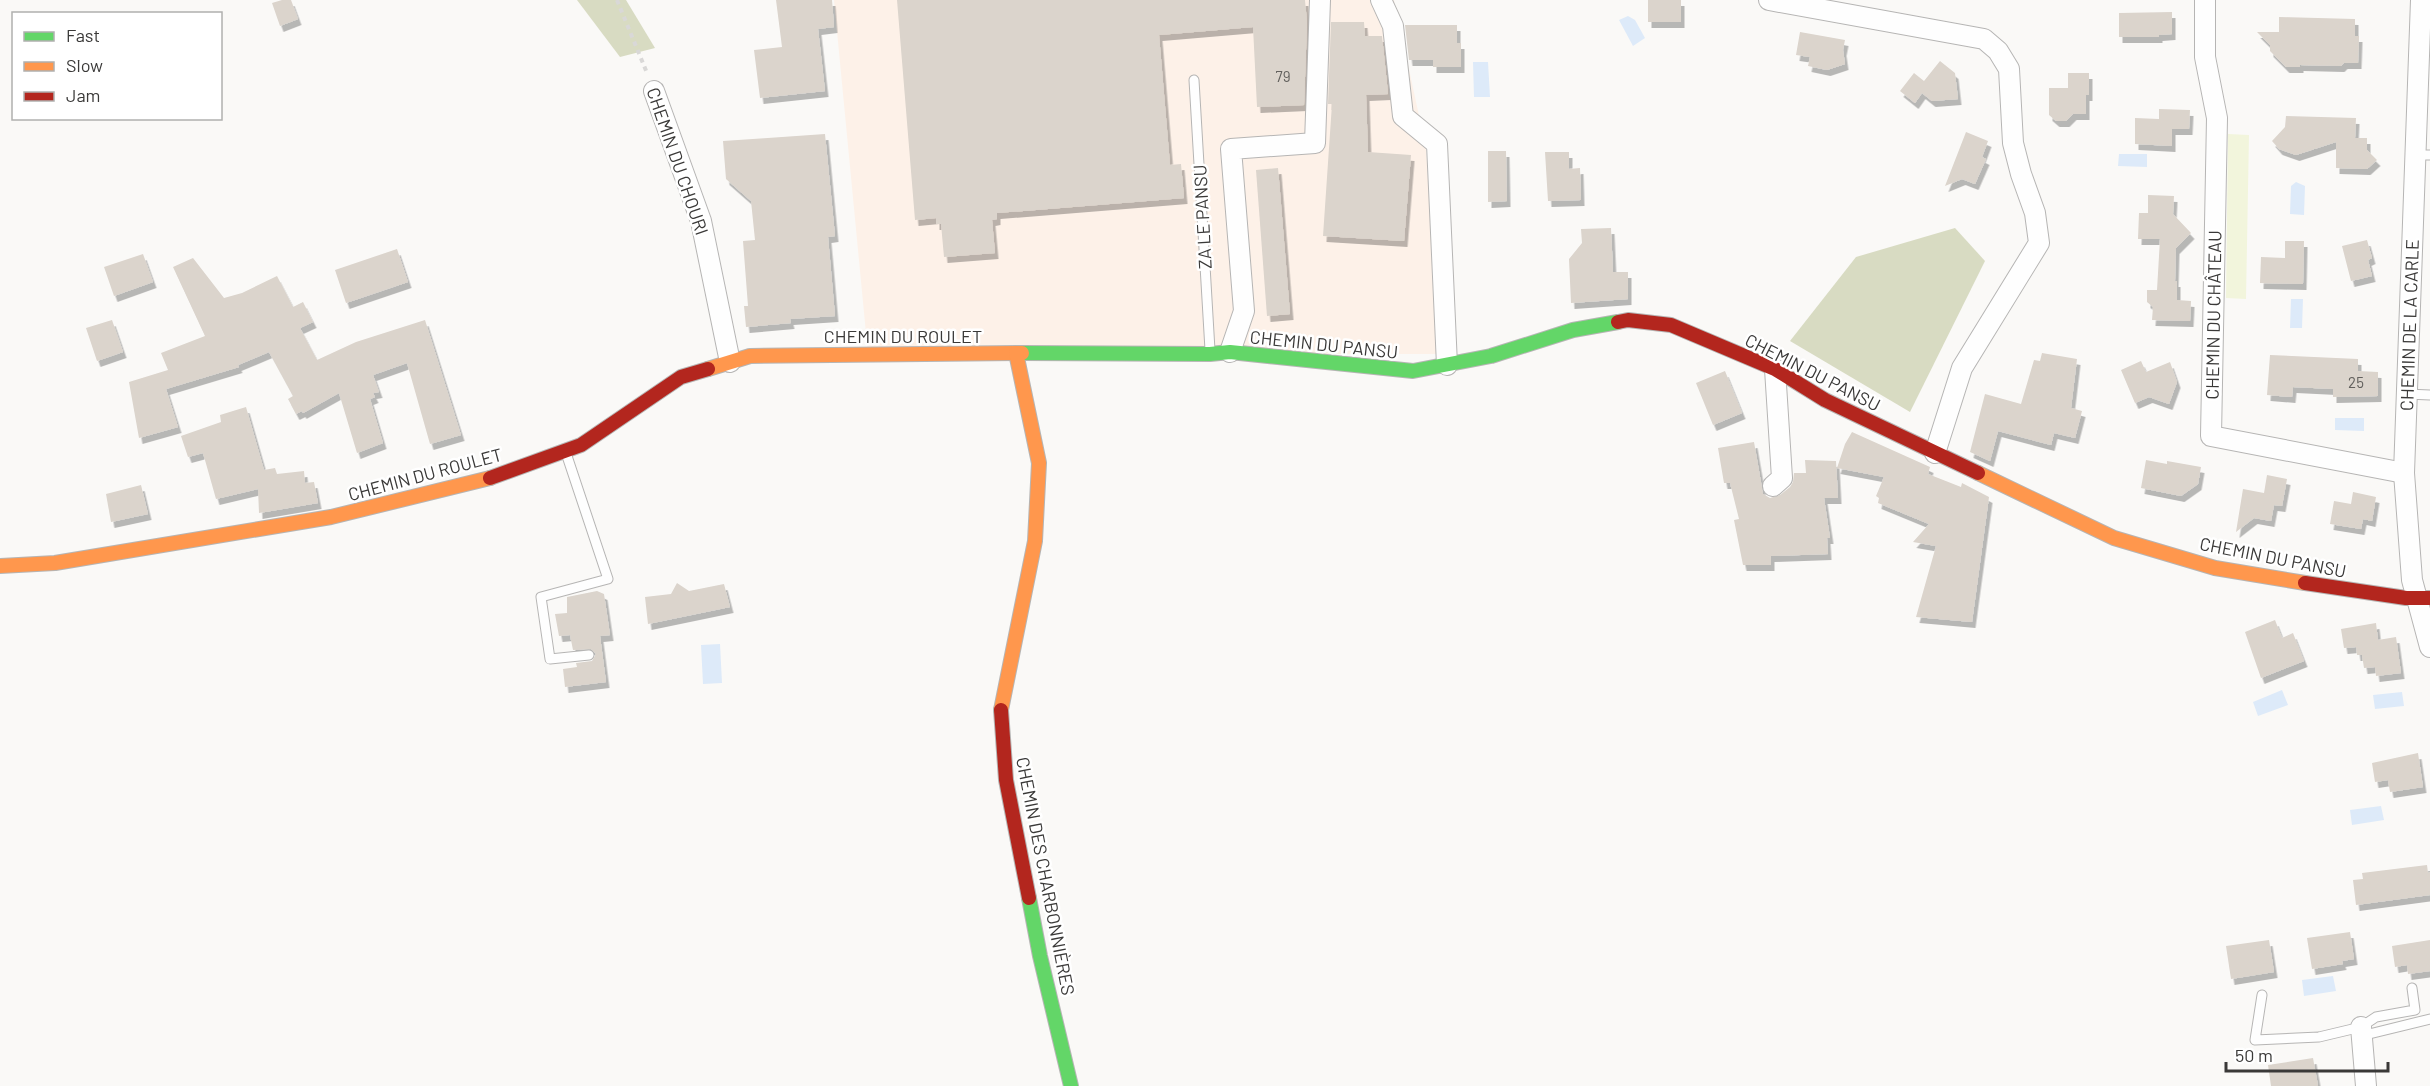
<svg xmlns="http://www.w3.org/2000/svg" width="2430" height="1086" font-family="Barlow,sans-serif">
  <style>
    .industrial { fill: #fdf1e8 }
    .green { fill: #f2f5dc }
    .forest { fill: #d8dbc2 }
    .water { fill: #ddeaf9 }
    .building { fill: #dbd4cc; filter: url(#shadow) }
    .lines { fill: none; stroke-linecap: round; stroke-linejoin: round }
    .lane-casing { stroke: #b6b5b4; stroke-width: 11 }
    .street-casing { stroke: #b6b5b4; stroke-width: 22 }
    .fast-casing { stroke: #b6b5b4; stroke-width: 16 }
    .slow-casing { stroke: #b6b5b4; stroke-width: 16 }
    .jam-casing { stroke: #b6b5b4; stroke-width: 16 }
    .path { stroke: #d9d8d7; stroke-width: 4; stroke-dasharray: 4.5 4.5; stroke-linecap: butt }
    .lane { stroke: #fefefe; stroke-width: 9 }
    .street { stroke: #fefefe; stroke-width: 20 }
    .fast { stroke: #63d668; stroke-width: 14 }
    .slow { stroke: #ff974d; stroke-width: 14 }
    .jam { stroke: #b3261e; stroke-width: 14 }
    .labels { text-anchor: middle; dominant-baseline: central; stroke-width: 5; stroke-linejoin: round; paint-order: stroke }
    .number-label { font-size: 15px; fill: #62605d }
    .street-label { font-size: 18px; fill: #3a3938; stroke: #fff }
  </style>
  <defs>
    <filter id="shadow"><feDropShadow dx="3.5" dy="6" stdDeviation="0" flood-color="#0004"/></filter>
  </defs>
  <rect width="100%" height="100%" fill="#faf9f7"/>
  <path class="industrial" d="M834,0H1394L1426,148L1439,354H868Z"/>
  <path class="green" d="M2228,134L2249,135L2246,299L2226,298Z"/>
  <g class="forest">
    <path d="M577,0H626L655,48L620,57Z"/>
    <path d="M1955,228L1985,261L1910,412L1790,341L1856,257Z"/>
  </g>
  <g class="water">
    <path d="M1628,16L1635,20L1645,38L1633,46L1619,20Z"/>
    <path d="M1473,62H1488L1490,97H1474Z"/>
    <path d="M2119,154H2147V167L2118,166Z"/>
    <path d="M2296,182L2305,186L2304,215L2290,214L2291,186Z"/>
    <path d="M2291,299H2303L2302,328H2290Z"/>
    <path d="M2335,418H2364V431L2335,430Z"/>
    <path d="M720,644L722,683L703,684L701,645Z"/>
    <path d="M2282,690L2288,705L2258,716L2253,702Z"/>
    <path d="M2402,692L2404,706L2375,709L2373,695Z"/>
    <path d="M2381,806L2384,820L2352,825L2350,810Z"/>
    <path d="M2333,976L2336,991L2304,996L2302,980Z"/>
  </g>
  <g class="building">
    <path d="M282,0H291L298,19L280,26L272,3Z"/>
    <path d="M776,0H832L834,27L818,29L825,91L760,98L754,50L782,47Z"/>
    <path d="M897,0H1305L1307,23L1304,105L1257,107L1253,27L1159,35L1170,165L1181,164L1184,198L997,213V219L992,220L995,253L944,257L941,224H936V218L915,220Z"/>
    <rect x="1648" y="0" width="33" height="22"/>
    <path d="M2172,12V34L2159,35V37H2119V13Z"/>
    <path d="M2279,17L2355,19V36H2359L2358,63H2344L2341,66L2300,65V67H2286L2270,51V45L2257,32H2279Z"/>
    <path d="M1331,22H1364L1365,36H1382L1388,94L1366,95L1368,152L1411,155L1404,241L1323,236L1332,104H1328Z"/>
    <path d="M1405,25H1457V43H1461V67H1433V60H1409Z"/>
    <path d="M1800,32L1845,40L1843,50L1845,64L1827,70L1808,66L1810,57L1796,55Z"/>
    <path d="M1940,61L1955,73L1958,99L1932,101L1922,93L1915,103L1900,91L1914,73L1924,81Z"/>
    <path d="M2068,73H2089V95H2086V114H2073L2066,121H2056L2049,115V88H2068Z"/>
    <path d="M2159,109L2190,110L2189,129H2172V146L2135,144V118L2159,119Z"/>
    <path d="M2286,116L2356,118L2355,138H2367V150L2377,160L2367,169L2336,168V142L2296,155L2279,149L2272,141L2285,127Z"/>
    <path d="M1966,132L1988,141L1982,157L1986,159L1975,184L1962,179L1945,186Z"/>
    <path d="M825,134L835,236L828,237L835,316L790,319L791,323L746,327L744,306H748L743,241L755,240L751,201L726,179L723,141Z"/>
    <path d="M1488,151H1506L1507,201L1488,202Z"/>
    <path d="M1545,152H1569V169L1580,168L1581,200L1548,201Z"/>
    <path d="M1278,168L1290,314L1267,316L1256,170Z"/>
    <path d="M2148,195L2174,196L2173,214L2191,233L2176,248L2175,281H2177V300L2191,301L2190,321L2152,320L2153,307L2147,302V290H2157L2160,239H2138L2139,213H2148Z"/>
    <path d="M1611,228L1613,272H1628V299L1571,303L1569,259L1582,243L1581,229Z"/>
    <path d="M2367,240L2372,258L2368,260L2372,276L2351,281L2342,246Z"/>
    <path d="M2285,241H2304L2303,284L2260,283L2261,257L2285,258Z"/>
    <path d="M397,249L408,282L346,303L335,270Z"/>
    <path d="M143,254L153,282L114,296L104,267Z"/>
    <path d="M193,258L224,298L242,293L277,276L293,307L303,302L313,322L300,328L317,360L356,342L425,320L461,435L430,444L407,363L373,375L379,392L373,393L375,397L370,399L383,443L357,453L339,393L303,413L302,411L296,414L288,399L293,396L269,352L238,365L239,367L166,389L178,427L139,438L129,382L168,370L161,353L205,336L173,267Z"/>
    <path d="M112,320L123,352L97,361L86,328Z"/>
    <path d="M2042,353L2077,359L2071,408L2082,411L2075,438L2054,433L2051,445L1998,431L1990,461L1970,452L1985,394L2021,404L2034,360L2040,361Z"/>
    <path d="M2270,355L2358,359V371L2378,372V396L2333,397V389L2293,387L2292,397L2267,395Z"/>
    <path d="M2141,361L2146,372L2170,362L2177,382L2169,404L2149,397L2135,403L2121,370Z"/>
    <path d="M1725,371L1742,413L1713,425L1696,383Z"/>
    <path d="M246,407L264,470L275,468L277,474L304,471L305,483L314,482L318,503L259,513L258,489L216,499L203,453L188,457L181,436L221,422L220,415Z"/>
    <path d="M1852,432L1930,467L1928,474L1961,487L1962,483L1989,497L1972,622L1916,617L1936,546L1913,542L1929,524L1878,503L1879,498L1876,496L1884,477L1837,468L1845,444Z"/>
    <path d="M1754,442L1763,494L1770,498L1780,495L1790,487L1793,482L1794,473H1806L1805,460L1836,461L1838,498H1824L1830,538H1827L1828,554L1771,556V565H1743L1734,520L1739,519L1730,483H1724L1718,448Z"/>
    <path d="M2146,460L2167,464V461L2201,467L2198,484L2181,496L2141,488Z"/>
    <path d="M2267,475L2287,479L2282,506L2274,505L2271,521L2254,518L2236,532L2243,489L2264,493Z"/>
    <path d="M141,485L148,514L111,522L106,494Z"/>
    <path d="M2353,492L2376,497L2372,521L2363,519L2361,529L2330,524L2334,501L2351,504Z"/>
    <path d="M677,583L689,591L724,584L730,607L648,624L645,597L671,594Z"/>
    <path d="M597,591L604,594L610,635L600,636L606,682L565,687L563,669L577,667L576,663L592,661L596,654L591,649L573,650L570,635L559,636L555,614L567,613V597Z"/>
    <path d="M2275,620L2282,638L2293,633L2304,661L2261,678L2245,632Z"/>
    <path d="M2376,623L2378,640L2396,637L2401,673L2376,676L2375,667L2364,668L2362,655H2357L2356,647L2344,648L2341,629Z"/>
    <path d="M2418,753L2423,787L2390,792L2388,780L2375,782L2372,763Z"/>
    <path d="M2427,865L2428,873L2430,872V895L2356,905L2353,880L2363,879L2362,873Z"/>
    <path d="M2350,932L2354,959L2342,961L2343,964L2312,969L2307,938Z"/>
    <path d="M2269,940L2274,972L2231,979L2226,946Z"/>
    <path d="M2430,940V971L2408,974L2407,965L2395,967L2392,946Z"/>
    <path d="M2313,1058L2318,1086H2271L2268,1065Z"/>
  </g>
  <g class="lines">
    <defs>
      <g id="lane">
        <path d="M1194,80L1210,350"/>
        <path d="M2415,155H2430"/>
        <path d="M2407,394L2430,395"/>
        <path d="M566,453L608,579L541,597L550,659L589,655"/>
        <path d="M2262,995L2255,1040L2319,1037L2361,1027L2376,1017L2415,1010L2412,988"/>
        <path d="M2361,1036L2430,1019"/>
      </g>
      <g id="street">
        <path d="M1381,0L1393,26L1403,116L1437,144L1447,365"/>
        <path d="M1769,0L1984,39L1998,51L2009,69L2013,143L2021,174L2035,213L2039,243L1962,368L1935,453"/>
        <path d="M2205,0V57L2217,118L2211,436L2404,473"/>
        <path d="M2421,0L2404,473L2412,580L2430,647"/>
        <path d="M654,91L701,221L730,362"/>
        <path d="M1230,352L1244,311L1231,149L1315,143L1320,0"/>
        <path d="M1773,486L1782,478L1775,369"/>
        <path d="M2361,1027L2366,1086"/>
      </g>
      <g id="fast">
        <path d="M1022,353L1210,354L1230,352L1413,371L1491,356L1573,330L1618,322"/>
        <path d="M1029,898L1040,956L1071,1086"/>
      </g>
      <g id="slow">
        <path d="M708,369L750,356L1022,353"/>
        <path d="M1978,473L2114,538L2215,568L2305,583"/>
        <path d="M0,566L55,563L331,517L490,478"/>
        <path d="M1001,710L1035,541L1039,463L1016,353"/>
      </g>
      <g id="jam">
        <path d="M1618,322L1628,320L1671,325L1775,369L1825,400L1978,473"/>
        <path d="M490,478L581,445L681,377L708,369"/>
        <path d="M2305,583L2406,598H2430"/>
        <path d="M1001,710L1006,780L1029,898"/>
      </g>
    </defs>
    <use href="#lane" class="lane-casing"/>
    <use href="#street" class="street-casing"/>
    <use href="#fast" class="fast-casing"/>
    <use href="#slow" class="slow-casing"/>
    <use href="#jam" class="jam-casing"/>
    <path class="path" d="M617,0L647,73"/>
    <use href="#lane" class="lane"/>
    <use href="#street" class="street"/>
    <use href="#fast" class="fast"/>
    <use href="#slow" class="slow"/>
    <use href="#jam" class="jam"/>
  </g>
  <g class="labels">
    <g class="number-label">
      <text x="1283" y="76">79</text>
      <text x="2356" y="382">25</text>
    </g>
    <g class="street-label">
      <text transform="translate(678 161) rotate(71)">CHEMIN DU CHOURI</text>
      <text transform="translate(1202 217) rotate(-93)">ZA LE PANSU</text>
      <text transform="translate(2213 315) rotate(-89)">CHEMIN DU CHÂTEAU</text>
      <text transform="translate(2409 325) rotate(-88)">CHEMIN DE LA CARLE</text>
      <text x="903" y="336">CHEMIN DU ROULET</text>
      <text transform="translate(1324 344) rotate(6)">CHEMIN DU PANSU</text>
      <text transform="translate(1813 372) rotate(27)">CHEMIN DU PANSU</text>
      <text transform="translate(425 474) rotate(-15)">CHEMIN DU ROULET</text>
      <text transform="translate(2273 557) rotate(11)">CHEMIN DU PANSU</text>
      <text transform="translate(1046 876) rotate(79)">CHEMIN DES CHARBONNIÈRES</text>
    </g>
  </g>
  <rect x="12" y="12" width="210" height="108" fill="#ffffff" stroke="#b0b0af" stroke-width="1.5"/>
  <rect x="24" y="32" width="30" height="9" fill="#63d668" stroke="#b0b0af" stroke-width="1.5"/>
  <text x="66" y="42" font-size="18" fill="#3a3938">Fast</text>
  <rect x="24" y="62" width="30" height="9" fill="#ff974d" stroke="#b0b0af" stroke-width="1.5"/>
  <text x="66" y="72" font-size="18" fill="#3a3938">Slow</text>
  <rect x="24" y="92" width="30" height="9" fill="#b3261e" stroke="#b0b0af" stroke-width="1.5"/>
  <text x="66" y="102" font-size="18" fill="#3a3938">Jam</text>
  <path d="M2226 1062v9h162v-9" fill="none" stroke="#3a3938" stroke-width="3"/>
  <text x="2235" y="1062" font-size="18" fill="#3a3938" stroke="#ffffff" stroke-width="4.5" paint-order="stroke">50 m</text>
</svg>
